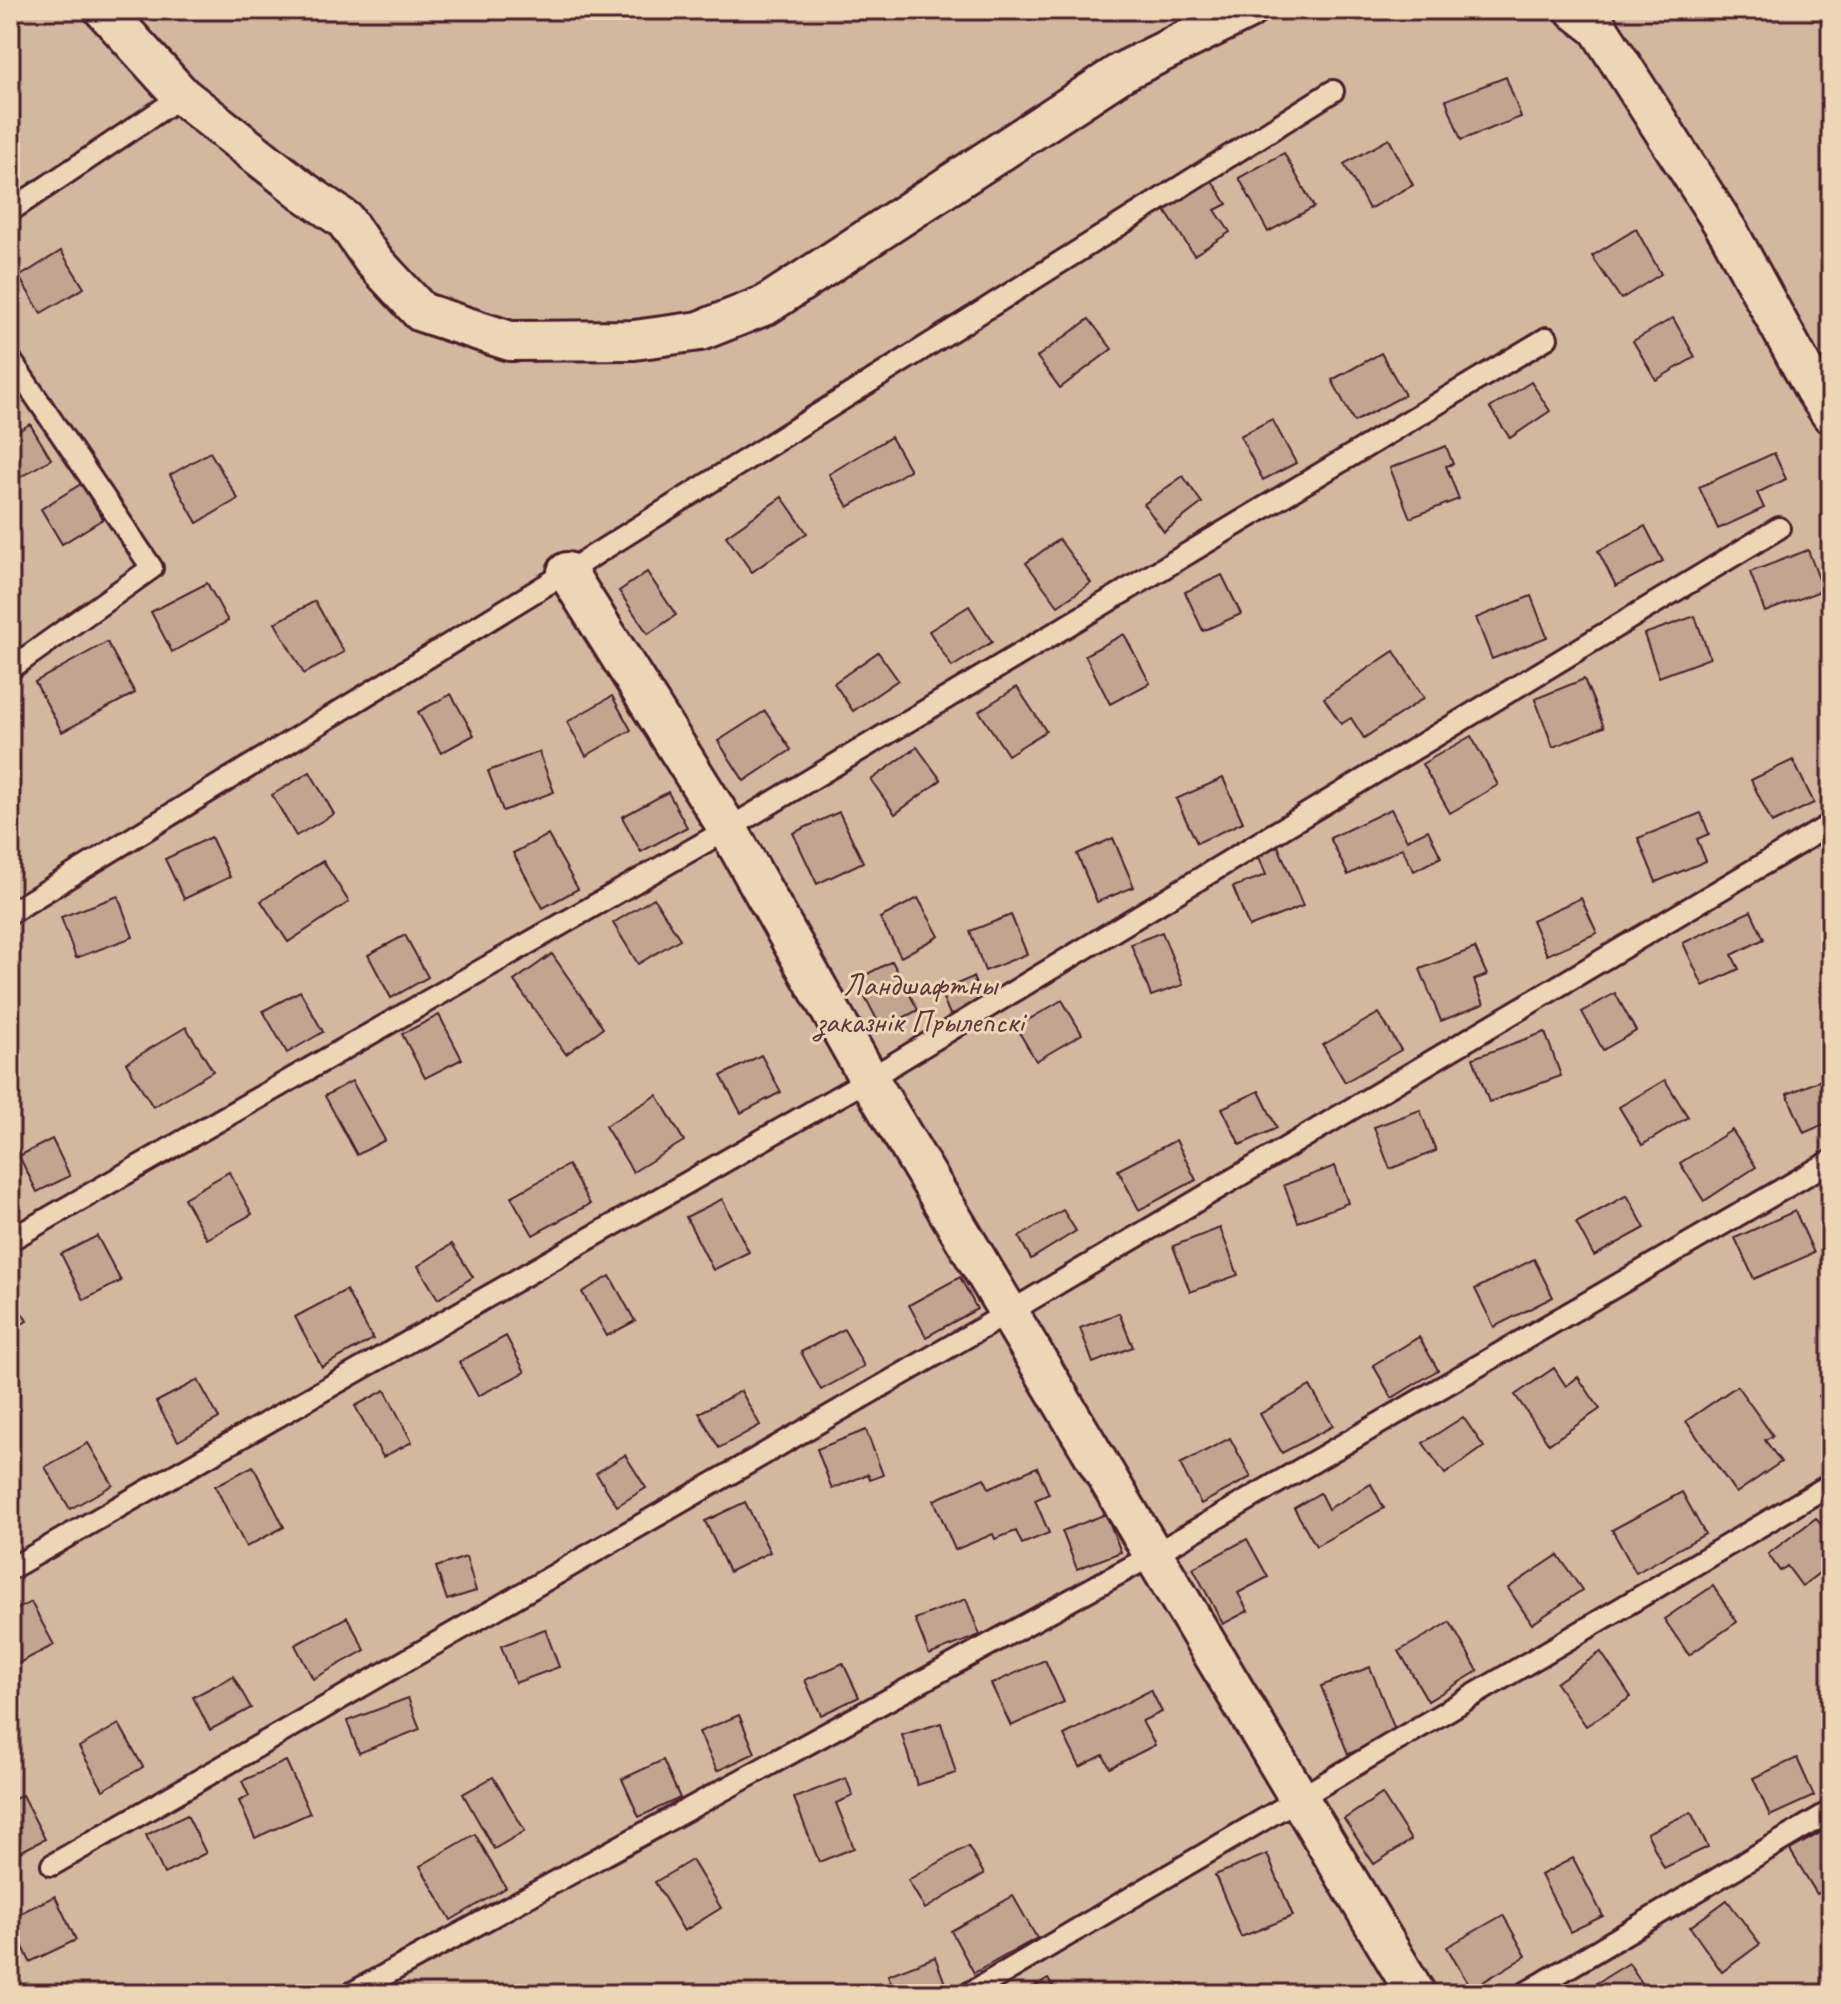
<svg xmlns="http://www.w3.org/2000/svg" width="1841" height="2004" font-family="Caveat,sans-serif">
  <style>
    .green { fill: #d1b89f; stroke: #8e6c65; stroke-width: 2 }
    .building { fill: #c1a591; stroke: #4a1f2b; stroke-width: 2 }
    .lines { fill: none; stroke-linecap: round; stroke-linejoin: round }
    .lane-casing { stroke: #4a1f2b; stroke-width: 26 }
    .street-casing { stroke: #4a1f2b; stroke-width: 44 }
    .lane { stroke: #ecd6b5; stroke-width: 20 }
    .street { stroke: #ecd6b5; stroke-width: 38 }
    .labels { text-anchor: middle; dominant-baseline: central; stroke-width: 6; stroke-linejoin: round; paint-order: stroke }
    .park-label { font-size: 32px; fill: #5e363c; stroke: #ecd6b5 }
  </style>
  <rect width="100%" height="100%" fill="#ecd6b5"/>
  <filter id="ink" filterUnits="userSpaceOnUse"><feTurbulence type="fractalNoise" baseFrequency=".0125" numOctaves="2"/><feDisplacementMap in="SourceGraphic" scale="16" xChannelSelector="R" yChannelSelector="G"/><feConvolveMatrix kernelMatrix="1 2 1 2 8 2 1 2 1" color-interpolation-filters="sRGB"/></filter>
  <g filter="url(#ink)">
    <rect class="green" x="10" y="10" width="1821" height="1984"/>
    <g class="building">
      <path d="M1506,77L1521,117L1461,140L1446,100Z"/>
      <path d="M1389,139L1413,185L1369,209L1344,164Z"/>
      <path d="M1284,153L1314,207L1268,232L1239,178Z"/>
      <path d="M1211,179L1227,204L1215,210L1230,232L1194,255L1164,209Z"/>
      <path d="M1636,229L1661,274L1621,299L1592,256Z"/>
      <path d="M61,251L84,288L41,313L19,277Z"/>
      <path d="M1673,318L1695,357L1656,380L1633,341Z"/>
      <path d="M1089,319L1112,349L1060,388L1037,357Z"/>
      <path d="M1381,353L1405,395L1354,422L1332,380Z"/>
      <path d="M1531,382L1550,411L1510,438L1490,408Z"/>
      <path d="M1272,419L1296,463L1263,480L1240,436Z"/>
      <path d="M30,424L51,459L12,482L10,436Z"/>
      <path d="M891,437L910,470L848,507L829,474Z"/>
      <path d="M1446,446L1453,464L1446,466L1459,499L1410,518L1390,468Z"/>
      <path d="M210,452L238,499L197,523L170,475Z"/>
      <path d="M1774,453L1786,479L1757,493L1764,508L1718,529L1699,487Z"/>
      <path d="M1183,476L1202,503L1164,532L1144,504Z"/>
      <path d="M81,484L103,519L62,544L41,509Z"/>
      <path d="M782,497L807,533L752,572L726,536Z"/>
      <path d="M1645,526L1663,561L1616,586L1598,551Z"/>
      <path d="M1059,539L1091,583L1058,606L1026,563Z"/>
      <path d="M1808,550L1823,590L1765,612L1750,572Z"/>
      <path d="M647,572L676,615L648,634L619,591Z"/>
      <path d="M1222,575L1241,614L1203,631L1185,592Z"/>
      <path d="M207,583L228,621L172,652L151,612Z"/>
      <path d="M1531,596L1547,637L1492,659L1476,618Z"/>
      <path d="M315,601L344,652L304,674L275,623Z"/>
      <path d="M969,606L992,642L952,667L929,631Z"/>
      <path d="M1695,616L1710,658L1659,677L1644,634Z"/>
      <path d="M1124,634L1150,683L1110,704L1085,655Z"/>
      <path d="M107,642L135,693L62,732L35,682Z"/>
      <path d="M1394,651L1424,698L1364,738L1351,718L1341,724L1324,698Z"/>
      <path d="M878,652L898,680L853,711L834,683Z"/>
      <path d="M1584,679L1604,727L1553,747L1535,699Z"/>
      <path d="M1017,687L1046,731L1008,755L979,711Z"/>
      <path d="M451,694L474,735L441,753L418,712Z"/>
      <path d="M612,696L631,730L586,756L567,722Z"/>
      <path d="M765,711L791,750L744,781L718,741Z"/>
      <path d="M1471,736L1498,785L1450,813L1422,764Z"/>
      <path d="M917,747L941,780L895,814L871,780Z"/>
      <path d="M539,752L554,792L503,811L488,771Z"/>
      <path d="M1793,760L1814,803L1772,823L1751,780Z"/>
      <path d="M310,772L334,814L296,836L272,795Z"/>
      <path d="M1223,778L1243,822L1197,843L1176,799Z"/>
      <path d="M668,792L687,827L641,852L622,817Z"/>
      <path d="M1391,809L1407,840L1428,830L1441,857L1414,871L1402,848L1348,875L1330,838Z"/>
      <path d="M839,812L863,862L817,884L793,833Z"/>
      <path d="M1701,813L1709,834L1697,839L1706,861L1656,882L1638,838Z"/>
      <path d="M548,835L578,889L543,908L513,853Z"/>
      <path d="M211,837L230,877L184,899L165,859Z"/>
      <path d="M1113,838L1134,887L1097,902L1077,854Z"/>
      <path d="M1278,846L1303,906L1249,927L1233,887L1266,875L1258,854Z"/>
      <path d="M323,861L349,902L288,942L261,901Z"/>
      <path d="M118,896L133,937L76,958L61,917Z"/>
      <path d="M654,898L680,939L638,964L613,923Z"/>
      <path d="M918,898L939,936L901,957L880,918Z"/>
      <path d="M1581,898L1597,933L1547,955L1532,920Z"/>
      <path d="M1751,911L1764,939L1732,955L1739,969L1703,986L1683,943Z"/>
      <path d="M1011,915L1027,954L985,971L970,931Z"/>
      <path d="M1162,932L1183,985L1151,996L1131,944Z"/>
      <path d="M405,935L428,977L391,998L368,955Z"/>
      <path d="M1475,948L1487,975L1474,980L1484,1004L1441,1021L1420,969Z"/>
      <path d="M552,954L603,1028L566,1054L514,981Z"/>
      <path d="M892,961L918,1010L882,1029L856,980Z"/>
      <path d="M973,977L984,1004L951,1017L940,991Z"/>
      <path d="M300,991L323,1032L287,1053L263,1011Z"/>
      <path d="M1615,993L1636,1031L1603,1050L1582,1012Z"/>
      <path d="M1062,1000L1082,1034L1036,1061L1016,1027Z"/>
      <path d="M1379,1013L1401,1050L1345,1082L1323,1045Z"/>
      <path d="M439,1015L462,1059L425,1078L402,1034Z"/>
      <path d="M186,1027L213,1071L153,1107L126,1063Z"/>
      <path d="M1545,1032L1561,1076L1489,1102L1473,1058Z"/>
      <path d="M761,1055L781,1092L741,1113L721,1076Z"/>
      <path d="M1831,1076V1121L1804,1133L1787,1094Z"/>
      <path d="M1665,1080L1688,1117L1642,1145L1619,1107Z"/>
      <path d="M352,1081L385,1140L357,1155L325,1096Z"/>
      <path d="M1259,1091L1277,1128L1240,1145L1222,1108Z"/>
      <path d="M657,1095L684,1141L633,1172L605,1126Z"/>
      <path d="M1420,1110L1436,1151L1390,1169L1374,1127Z"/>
      <path d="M1732,1130L1756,1167L1704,1201L1680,1163Z"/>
      <path d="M52,1139L70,1176L37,1192L19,1156Z"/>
      <path d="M1176,1140L1196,1180L1139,1210L1118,1170Z"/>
      <path d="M568,1165L590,1204L533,1235L511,1197Z"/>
      <path d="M1335,1166L1348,1203L1298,1222L1284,1185Z"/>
      <path d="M229,1172L252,1214L207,1239L184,1198Z"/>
      <path d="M1627,1195L1645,1228L1594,1256L1576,1223Z"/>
      <path d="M722,1199L749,1252L713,1270L686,1217Z"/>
      <path d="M1063,1210L1076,1231L1031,1259L1019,1237Z"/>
      <path d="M1795,1211L1814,1253L1754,1279L1735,1238Z"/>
      <path d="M1220,1228L1238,1275L1190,1292L1173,1246Z"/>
      <path d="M97,1236L121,1281L84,1300L61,1254Z"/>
      <path d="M452,1244L473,1277L438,1299L418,1266Z"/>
      <path d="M1534,1259L1553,1297L1494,1327L1475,1289Z"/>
      <path d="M610,1276L635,1321L607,1336L582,1292Z"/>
      <path d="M960,1277L977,1309L926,1337L909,1305Z"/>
      <path d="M346,1290L373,1339L322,1367L295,1317Z"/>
      <path d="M10,1293L27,1321L10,1331Z"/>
      <path d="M1119,1313L1133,1347L1093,1363L1080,1328Z"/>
      <path d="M844,1329L864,1366L821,1390L801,1352Z"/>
      <path d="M506,1336L525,1372L478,1396L459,1362Z"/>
      <path d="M1419,1337L1438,1370L1392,1398L1373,1365Z"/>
      <path d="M1554,1368L1566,1386L1578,1377L1600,1409L1549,1444L1515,1395Z"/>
      <path d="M198,1380L219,1418L178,1441L156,1402Z"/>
      <path d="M1310,1386L1333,1426L1282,1453L1260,1414Z"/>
      <path d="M1737,1386L1773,1436L1765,1440L1781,1462L1736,1493L1686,1421Z"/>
      <path d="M1831,1389V1419L1819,1396Z"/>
      <path d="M385,1390L412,1442L383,1457L355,1406Z"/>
      <path d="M741,1391L760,1425L719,1448L699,1413Z"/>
      <path d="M1463,1417L1484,1447L1445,1474L1423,1443Z"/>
      <path d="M866,1430L883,1475L870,1480L868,1474L832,1489L817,1449Z"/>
      <path d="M1230,1438L1251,1477L1201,1504L1180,1464Z"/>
      <path d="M88,1443L113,1485L70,1509L45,1467Z"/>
      <path d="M625,1455L646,1488L617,1506L596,1473Z"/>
      <path d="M253,1466L284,1527L246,1547L215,1486Z"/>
      <path d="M1037,1467L1049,1494L1035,1500L1049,1533L1022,1544L1016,1531L995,1539L993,1534L955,1550L934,1500L984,1478L989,1488Z"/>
      <path d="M1371,1484L1384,1508L1316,1546L1294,1508L1320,1493L1328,1509Z"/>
      <path d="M1682,1492L1705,1534L1636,1573L1612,1530Z"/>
      <path d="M745,1502L770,1552L729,1572L705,1521Z"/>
      <path d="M1106,1514L1121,1552L1077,1569L1062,1531Z"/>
      <path d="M1816,1518L1831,1538V1564L1802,1586L1787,1566L1780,1571L1768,1554Z"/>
      <path d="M1247,1539L1268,1577L1238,1593L1248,1611L1223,1624L1193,1568Z"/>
      <path d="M1558,1555L1582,1590L1532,1624L1508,1588Z"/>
      <path d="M466,1557L476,1591L447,1600L436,1567Z"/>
      <path d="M1713,1586L1737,1622L1689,1655L1664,1619Z"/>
      <path d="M966,1599L980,1635L929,1655L915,1619Z"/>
      <path d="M31,1602L54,1645L15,1665L10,1656V1613Z"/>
      <path d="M347,1617L365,1650L313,1679L295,1645Z"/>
      <path d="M1450,1622L1478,1671L1428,1701L1399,1651Z"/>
      <path d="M545,1629L559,1667L515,1683L501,1646Z"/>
      <path d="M1601,1652L1631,1697L1586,1726L1556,1683Z"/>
      <path d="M1045,1660L1064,1702L1011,1726L991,1684Z"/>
      <path d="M843,1663L859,1697L821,1715L805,1680Z"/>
      <path d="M1370,1667L1397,1735L1348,1754L1321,1686Z"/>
      <path d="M233,1676L251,1708L210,1730L193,1697Z"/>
      <path d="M1151,1690L1162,1712L1142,1721L1155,1745L1110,1768L1103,1755L1080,1767L1064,1735Z"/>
      <path d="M408,1698L420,1729L359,1753L347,1721Z"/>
      <path d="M739,1715L755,1753L717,1771L699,1732Z"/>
      <path d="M941,1723L956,1773L917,1785L902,1735Z"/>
      <path d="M119,1724L143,1767L103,1790L79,1747Z"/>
      <path d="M1797,1758L1814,1796L1770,1816L1753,1778Z"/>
      <path d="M663,1760L680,1798L639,1817L622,1779Z"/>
      <path d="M286,1761L310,1813L255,1838L239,1801L249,1796L242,1781Z"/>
      <path d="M493,1777L525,1831L494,1849L463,1794Z"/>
      <path d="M846,1778L853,1796L836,1803L854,1848L819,1862L794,1798Z"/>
      <path d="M1382,1794L1411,1840L1374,1864L1344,1819Z"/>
      <path d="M22,1795L45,1839L10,1857V1802Z"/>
      <path d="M1691,1812L1708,1847L1664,1868L1647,1833Z"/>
      <path d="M187,1815L206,1853L164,1874L146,1835Z"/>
      <path d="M1831,1827V1885L1817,1894L1790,1850Z"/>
      <path d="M475,1834L506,1888L451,1920L420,1866Z"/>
      <path d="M968,1846L984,1874L925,1909L908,1880Z"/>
      <path d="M1267,1854L1293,1916L1241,1937L1215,1875Z"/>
      <path d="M1573,1858L1603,1916L1570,1932L1541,1875Z"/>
      <path d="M692,1860L721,1908L684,1931L655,1882Z"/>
      <path d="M55,1896L76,1940L30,1962L10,1918Z"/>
      <path d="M1013,1896L1037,1938L974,1973L951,1931Z"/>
      <path d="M1727,1900L1760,1944L1722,1972L1690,1927Z"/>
      <path d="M1503,1915L1526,1956L1471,1989L1447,1947Z"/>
      <path d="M935,1957L949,1994H895L888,1975Z"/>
      <path d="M1629,1963L1649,1994H1590L1587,1989Z"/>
      <path d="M1048,1979L1057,1994H1022Z"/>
    </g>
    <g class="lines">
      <defs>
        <g id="lane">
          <path d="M10,211L182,96"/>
          <path d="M10,359L152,568L10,669"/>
          <path d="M10,913L567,572L1333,91"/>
          <path d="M10,1240L728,829L1547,338"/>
          <path d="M10,1569L869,1079L1779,528"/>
          <path d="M52,1865L1008,1313L1831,824"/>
          <path d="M350,1994L1153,1555L1831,1161"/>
          <path d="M968,1994L1831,1484"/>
          <path d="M1524,1994L1831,1811"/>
        </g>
        <g id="street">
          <path d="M104,10L182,96L303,191L345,220L372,259L421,312L510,341L634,340L700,331L766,305L1122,72L1247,10"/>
          <path d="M1575,10L1598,28L1729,233L1814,389L1831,414"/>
          <path d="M567,572L728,829L869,1079L1416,1994"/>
        </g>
      </defs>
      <use href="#lane" class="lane-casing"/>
      <use href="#street" class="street-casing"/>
      <use href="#lane" class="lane"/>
      <use href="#street" class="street"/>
    </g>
  </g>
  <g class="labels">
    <g class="park-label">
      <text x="920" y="984">Ландшафтны<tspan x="920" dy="37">заказнік Прылепскі</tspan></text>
    </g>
  </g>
  <rect width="1841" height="2004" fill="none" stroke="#ecd6b5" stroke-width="40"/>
  <rect x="20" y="20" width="1801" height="1964" fill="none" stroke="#4a1f2b" stroke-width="3" filter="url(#ink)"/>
</svg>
